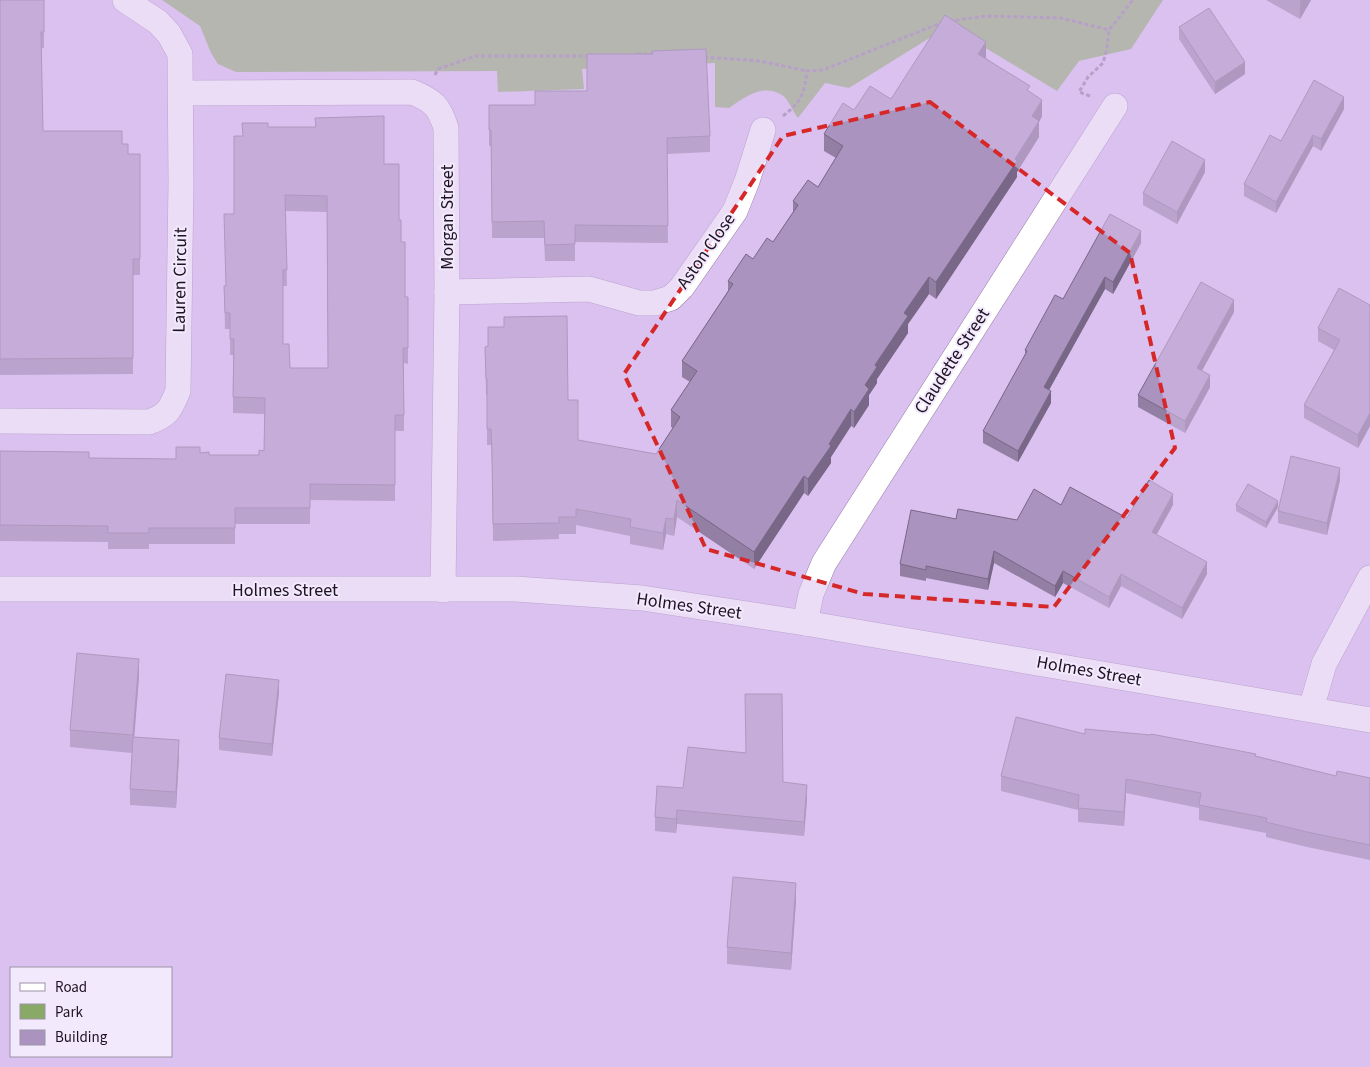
<svg xmlns="http://www.w3.org/2000/svg" width="1370" height="1067" font-family="'Source Sans 3',sans-serif">
  <style>
    .green { fill: #89a967 }
    .lines { fill: none; stroke-linecap: round; stroke-linejoin: round }
    .minor-casing { stroke: #977fa9; stroke-width: 26 }
    .path { stroke: #8c789a; stroke-width: 3; stroke-dasharray: 4 2.5; stroke-linecap: butt }
    .minor { stroke: #fff; stroke-width: 25 }
    .wall { fill: #937ea4; fill-rule: evenodd }
    .shaded-wall { fill: #786786 }
    .building { fill: #ab93bf; stroke: #786786; fill-rule: evenodd }
    .marked { fill: none; stroke: #d62828; stroke-width: 4; stroke-dasharray: 10 6; stroke-linejoin: round }
    .labels { text-anchor: middle; dominant-baseline: central; stroke-width: 4; stroke-linejoin: round; paint-order: stroke }
    .street-label { font-size: 18px; fill: #1c1222; stroke: #f3e9fc }
  </style>
  <rect width="100%" height="100%" fill="#dbc1ef"/>
  <path class="green" d="M162,0H1163L1131,49L1079,61L1057,91L949,26L849,88L825,83L798,118C793,112 789,100 782,95C763,83 745,97 729,108L715,107V63L582,69L584,89L498,92L497,71L236,72L218,64L211,53L200,26Z"/>
  <g class="lines">
    <defs>
      <g id="minor">
        <path d="M181,93L412,92C434,101 439,106 446,128L447,292L443,590"/>
        <path d="M447,292L589,289L639,303H655L671,298L682,287L735,211L747,181L763,130"/>
        <path d="M0,421L149,422C169,415 170,409 178,391L181,183L180,54L169,34L158,22L125,0"/>
        <path d="M0,589H516L642,598L805,623L1370,720"/>
        <path d="M805,623L811,594L824,563L1115,106"/>
        <path d="M1311,709L1324,664L1370,578"/>
      </g>
    </defs>
    <use href="#minor" class="minor-casing"/>
    <g class="path">
      <path d="M949,21L987,16L1061,18L1109,30"/>
      <path d="M637,54H655"/>
      <path d="M704,57L760,61L807,71"/>
      <path d="M435,75L438,69L476,56H591"/>
      <path d="M1090,96L1079,92L1088,77L1103,63L1107,48L1109,30L1133,0"/>
      <path d="M783,116C802,101 804,94 807,71L823,70L943,22"/>
    </g>
    <use href="#minor" class="minor"/>
  </g>
  <g class="wall">
    <path d="M0,0H44V48H41L43,131L122,144L128,154H140V275H133V374L0,375Z"/>
    <path d="M1266,0H1311L1300,19Z"/>
    <path d="M1179,27L1245,74L1215,94L1179,39Z"/>
    <path d="M986,58L1030,92L1042,116L1039,122V137L1017,172V177L936,299L929,294L908,324V333L877,379V383L869,395V405L854,428L851,426L831,457V463L808,496L804,493L754,569L677,517L674,536L666,534L663,550L630,544V536L576,525V534H559V539L493,541L492,468L491,445H487V395H486L485,347L488,346L568,400L578,440L656,454L673,428L671,427V410L690,382L682,377V361L728,291V281L773,242L793,212V201L818,187L836,158L824,151V134L854,110L891,99Z"/>
    <path d="M489,105H535L710,136V152L667,154L668,243L575,242V261H545L544,238H492L491,146H489Z"/>
    <path d="M1344,109L1321,151L1313,146L1276,213L1244,196V184L1281,141Z"/>
    <path d="M268,127L384,164L399,220L405,297H408V364L404,363V431H395V501L310,500V524H235V544H149V549H108V542L0,541V543V451L89,458L176,459L200,453L209,455H259L264,451L265,414L233,413V355H230V329H225L224,286H226L242,136ZM285,211L327,212L328,368H290L283,344V286H287Z"/>
    <path d="M1205,172L1177,224L1143,205V193Z"/>
    <path d="M1141,243L1113,294L1105,289L1049,390L1051,403L1018,462L983,443V431L1025,355V350L1063,299Z"/>
    <path d="M1370,305V426L1358,448L1304,418V405L1334,350L1318,341V328Z"/>
    <path d="M1234,312L1202,370L1210,387L1185,433L1138,407V395Z"/>
    <path d="M1340,480L1327,535L1278,523V511Z"/>
    <path d="M1061,505L1127,518L1173,505L1156,535L1207,574L1182,619L1121,586L1109,608L1063,583L1055,597L994,563L988,590L926,578V581L900,576V564L956,519L1017,520Z"/>
    <path d="M1236,505L1278,507L1266,528L1236,511Z"/>
    <path d="M139,676L134,737L179,756L176,808L130,805V789L132,753L70,747V730Z"/>
    <path d="M279,692L272,756L219,750V738Z"/>
    <path d="M1085,734L1256,756L1336,776L1370,778V860L1307,847L1266,837V833L1199,820V808L1126,793L1124,826L1078,822V810L1001,791V776Z"/>
    <path d="M783,782L807,799L804,836L677,824L676,833L655,831V817L683,788Z"/>
    <path d="M796,901L791,970L727,964V947Z"/>
  </g>
  <g class="shaded-wall">
    <path d="M1301,0H1311L1300,19V2Z"/>
    <path d="M986,42V59L978,54Z"/>
    <path d="M1245,62V74L1215,94V82Z"/>
    <path d="M1344,97V109L1321,151V139Z"/>
    <path d="M1042,100V116L1039,122V137L1017,172V177L936,299V282L1015,159L1032,116Z"/>
    <path d="M1313,135V146L1276,213V202Z"/>
    <path d="M1205,160V172L1177,224V212Z"/>
    <path d="M1141,231V243L1113,294V282Z"/>
    <path d="M929,277V294L908,324V333L877,379V383L869,395V405L854,428V412L865,385L875,365L904,313Z"/>
    <path d="M1105,277V289L1044,399V387Z"/>
    <path d="M1234,300V312L1197,380V368Z"/>
    <path d="M1210,375V387L1185,433V421Z"/>
    <path d="M1051,391V403L1018,462V451Z"/>
    <path d="M851,409V426L831,457V463L808,496V479L829,444Z"/>
    <path d="M1370,413V426L1358,448V435Z"/>
    <path d="M1340,468V480L1327,535V523Z"/>
    <path d="M804,476V493L754,569V552Z"/>
    <path d="M1173,494V505L1152,543V532Z"/>
    <path d="M677,500V517L674,536V519Z"/>
    <path d="M1278,501V507L1266,528V522Z"/>
    <path d="M666,518V534L663,550V533Z"/>
    <path d="M994,551V563L988,590V579Z"/>
    <path d="M1207,562V574L1182,619V608Z"/>
    <path d="M1063,571V583L1055,597V586Z"/>
    <path d="M1121,574V586L1109,608V597Z"/>
    <path d="M139,659V676L133,753V735Z"/>
    <path d="M279,680V692L272,756V744Z"/>
    <path d="M179,740V756L176,808V792Z"/>
    <path d="M1126,779V793L1124,826V812Z"/>
    <path d="M807,785V799L804,836V822Z"/>
    <path d="M677,810V824L676,833V819Z"/>
    <path d="M796,883V901L791,970V953Z"/>
  </g>
  <g class="building">
    <path d="M0,0H44V32H41L43,131H122V144H128V154H140V259H133V358L0,359Z"/>
    <path d="M1209,8L1245,62L1215,82L1179,27Z"/>
    <path d="M945,15L986,42L978,54L1030,86L1027,90L1042,100L1032,116L1039,121L1015,159L1017,161L936,282L929,277L904,313L908,316L875,365L877,367L865,385L869,389L854,412L851,409L829,444L831,446L808,479L804,476L754,552L677,500L674,519L666,518L663,533L630,527L631,519L576,509V517H559V523L493,524L492,452L491,429H487V379H486L485,347L488,346V327H504V317L567,316L568,400H578V440L656,454L680,417L671,410L697,371L682,361L733,284L728,281L746,254L753,259L767,238L773,242L798,205L793,201L808,180L818,187L843,146L824,134L843,103L854,110L870,86L891,99Z"/>
    <path d="M706,49L710,136L667,138L668,226L575,225V244L545,245L544,221L492,222L491,130H489V105H535V91H587V54H653L652,51Z"/>
    <path d="M1314,80L1344,97L1321,139L1313,135L1276,202L1244,184L1270,135L1281,141Z"/>
    <path d="M384,116V164H399V220H401V242H405V297H408V348H403L404,415H395V485L310,484V508H235V528H149V533H108V526L0,525V451L89,452V458L176,459V447H200V453L209,452V455H259V450L264,451L265,398L233,397L234,339H230V313H225L224,286H226L224,214H234V136H243L242,123H268V127H316L315,118ZM285,195L327,196L328,368H290L289,344H283V270H287Z"/>
    <path d="M1172,141L1205,160L1177,212L1143,193Z"/>
    <path d="M1110,214L1141,231L1113,282L1105,277L1044,387L1051,391L1018,451L983,431L1027,351L1025,350L1055,295L1063,299Z"/>
    <path d="M1201,282L1234,300L1197,368L1210,375L1185,421L1138,395Z"/>
    <path d="M1339,288L1370,305V413L1358,435L1304,405L1340,340L1318,328Z"/>
    <path d="M1291,456L1340,468L1327,523L1278,511Z"/>
    <path d="M1149,480L1173,494L1152,532L1207,562L1182,608L1121,574L1109,597L1063,571L1055,586L994,551L988,579L926,566V570L900,564L911,510L956,519L958,509L1017,520L1034,489L1061,505L1070,487L1127,518Z"/>
    <path d="M1248,484L1278,501L1266,522L1236,505Z"/>
    <path d="M77,653L139,659L133,735L70,730Z"/>
    <path d="M226,674L279,680L272,744L219,738Z"/>
    <path d="M745,694H782L783,782L807,785L804,822L677,810L676,819L655,817L657,786L683,788L688,747L746,753Z"/>
    <path d="M1016,717L1085,734V729L1151,735V734L1256,754L1255,756L1336,776L1337,771L1370,778V845L1307,832L1266,822L1267,818L1199,805L1201,793L1126,779L1124,812L1078,808L1079,795L1001,776Z"/>
    <path d="M133,737L179,740L176,792L130,789Z"/>
    <path d="M733,877L796,883L791,953L727,947Z"/>
  </g>
  <path d="M0 0H1370V1067H0ZM930,102L1130,253L1175,448L1054,607L864,594L706,549L624,374L783,136Z" fill="#dbc1ef" fill-opacity=".55" fill-rule="evenodd"/>
  <path class="marked" d="M930,102L1130,253L1175,448L1054,607L864,594L706,549L624,374L783,136Z"/>
  <g class="labels">
    <g class="street-label">
      <text transform="translate(447 217) rotate(-90)">Morgan Street</text>
      <text transform="translate(706 251) rotate(-55)">Aston Close</text>
      <text transform="translate(180 280) rotate(-89)">Lauren Circuit</text>
      <text transform="translate(952 361) rotate(-57)">Claudette Street</text>
      <text x="285" y="590">Holmes Street</text>
      <text transform="translate(689 606) rotate(8)">Holmes Street</text>
      <text transform="translate(1089 671) rotate(10)">Holmes Street</text>
    </g>
  </g>
  <rect x="10" y="967" width="162" height="90" fill="#f3e9fc" stroke="#9d93a5"/>
  <rect x="20" y="983" width="25" height="8" fill="#ffffff" stroke="#9d93a5"/>
  <text x="55" y="992" font-size="15" fill="#1c1222">Road</text>
  <rect x="20" y="1004" width="25" height="15" fill="#89a967" stroke="#9d93a5"/>
  <text x="55" y="1017" font-size="15" fill="#1c1222">Park</text>
  <rect x="20" y="1030" width="25" height="15" fill="#ab93bf" stroke="#9d93a5"/>
  <text x="55" y="1042" font-size="15" fill="#1c1222">Building</text>
</svg>
